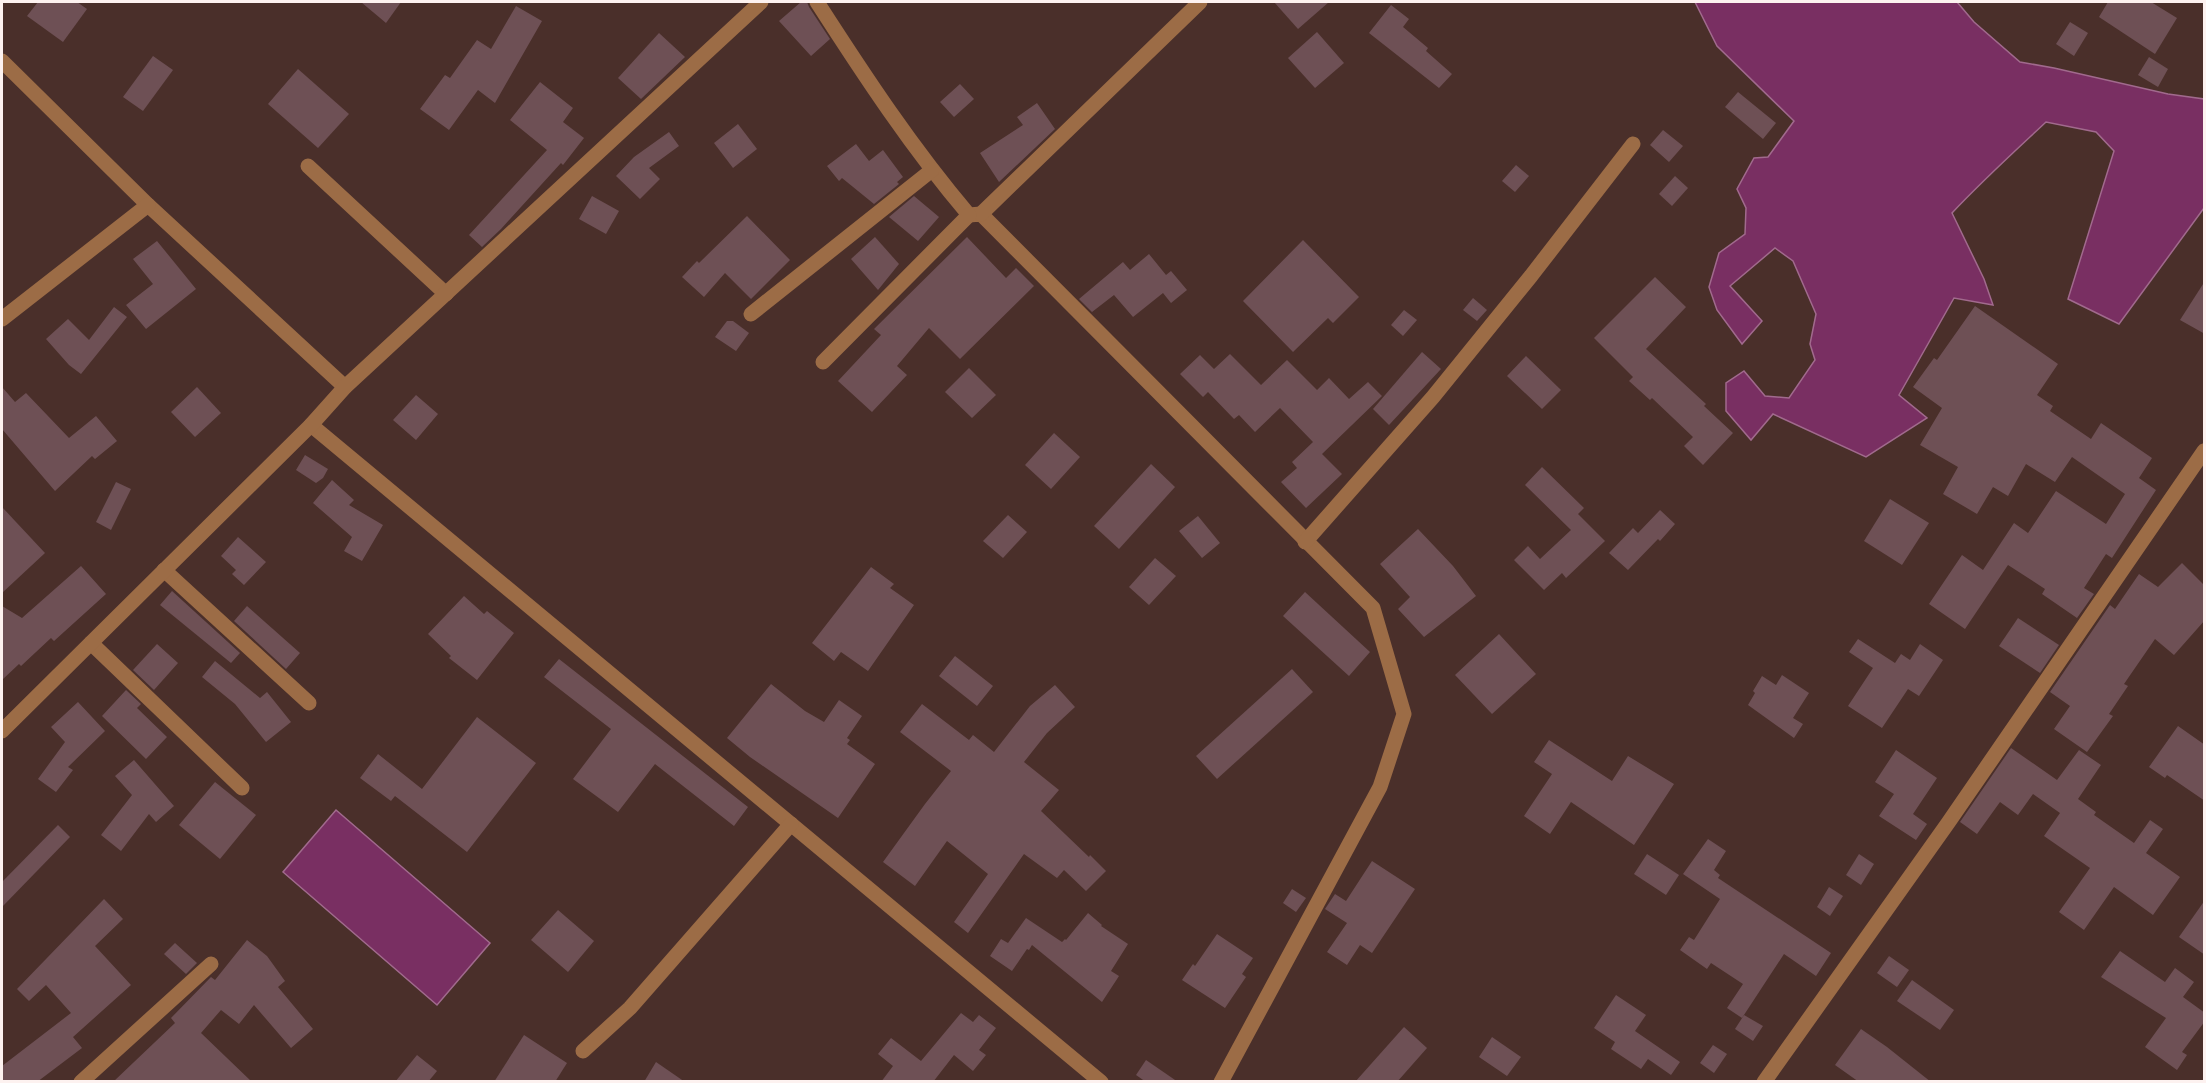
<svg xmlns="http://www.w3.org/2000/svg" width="2206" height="1083" font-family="Inter,sans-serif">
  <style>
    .water { fill: #792f62; stroke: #a16a8d; stroke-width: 1.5 }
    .building { fill: #6e5055 }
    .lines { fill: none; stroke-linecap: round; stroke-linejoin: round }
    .street { stroke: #9c6c46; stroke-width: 15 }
  </style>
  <rect width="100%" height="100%" fill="#4a2f2a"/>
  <g class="water">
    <path d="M1695,2H1957L1974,22L2020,62L2054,68L2168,94L2204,99V208L2119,324L2068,299L2114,151L2096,132L2046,122C2014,152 1982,181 1952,213L1984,279L1993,305L1954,298L1899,395L1927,418L1866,457L1773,414L1751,440L1726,411V383L1744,371L1765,396L1789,398L1815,360L1810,344L1816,314L1793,261L1775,248L1730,286L1762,321L1742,344L1717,310L1709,287L1719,253L1745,234L1746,208L1737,189L1754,158L1768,157L1794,121L1717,46Z"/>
    <path d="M336,810L490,943L437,1005L283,872Z"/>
  </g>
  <g class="building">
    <path d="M38,2H77L87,9L63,42L27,16Z"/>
    <path d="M361,2H401L386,23Z"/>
    <path d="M801,2H807L809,7L830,39L811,56L779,21Z"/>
    <path d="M1274,2H1329L1298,29Z"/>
    <path d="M2108,2H2151L2177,18L2155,54L2099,17Z"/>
    <path d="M1391,5L1409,19L1403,27L1428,48L1426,51L1452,74L1439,88L1369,33Z"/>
    <path d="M516,6L542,21L495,103L478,90L449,130L420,109L445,75L450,78L477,40L491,49Z"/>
    <path d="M2070,22L2088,33L2074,56L2056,44Z"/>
    <path d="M1317,32L1344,63L1315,88L1288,58Z"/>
    <path d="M659,33L685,57L641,99L618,78Z"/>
    <path d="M153,56L173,70L143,111L123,97Z"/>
    <path d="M2149,57L2168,69L2158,87L2138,75Z"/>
    <path d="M298,69L349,114L318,148L268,104Z"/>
    <path d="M540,82L573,108L563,122L584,138L563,165L561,163L501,229L482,247L469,235L547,150L510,120Z"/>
    <path d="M960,84L974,99L954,117L940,102Z"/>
    <path d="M1738,92L1776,123L1763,139L1725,107Z"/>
    <path d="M1037,103L1055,129L999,182L980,153L1023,125L1017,117Z"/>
    <path d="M738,124L757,149L733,168L714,143Z"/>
    <path d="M1663,130L1683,146L1669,162L1650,145Z"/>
    <path d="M669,132L679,146L649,168L660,179L640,199L616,176L634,157Z"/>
    <path d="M856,144L869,161L883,150L903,177L897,182L899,184L874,204L842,178L839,181L827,166Z"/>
    <path d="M1516,165L1529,176L1515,192L1502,181Z"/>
    <path d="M1675,176L1688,188L1672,206L1659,194Z"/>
    <path d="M592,196L619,211L606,234L579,219Z"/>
    <path d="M914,196L939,217L918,241L889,217Z"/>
    <path d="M747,216L790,260L751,299L725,273L704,297L682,277L697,261L699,263Z"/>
    <path d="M875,237L899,264L878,290L851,259Z"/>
    <path d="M967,237L1006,278L1016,268L1034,286L960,359L929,328L897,366L907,375L872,412L838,381L881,335L874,329Z"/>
    <path d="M1303,240L1359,297L1333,323L1328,318L1293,352L1243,301Z"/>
    <path d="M157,241L196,289L146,329L126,305L153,284L133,259Z"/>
    <path d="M1149,254L1166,275L1171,271L1187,290L1171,303L1163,293L1133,317L1114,295L1092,312L1079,299L1123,262L1130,270Z"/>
    <path d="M1655,277L1686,307L1646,349L1706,404L1704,406L1733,433L1703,465L1684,446L1693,437L1652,398L1650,400L1629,381L1633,377L1594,338Z"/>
    <path d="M2205,281V334L2180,320Z"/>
    <path d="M1473,298L1487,310L1477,321L1463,310Z"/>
    <path d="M1975,306L2058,364L2037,395L2053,406L2050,411L2091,439L2101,423L2152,458L2139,478L2156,490L2112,558L2106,554L2084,588L2094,594L2077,618L2042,594L2045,589L2008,565L1965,629L1929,604L1962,555L1983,570L2014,523L2028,533L2056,491L2106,524L2125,494L2072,457L2055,482L2026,464L2008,496L1993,487L1977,514L1943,494L1958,467L1920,445L1942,408L1913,387L1934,358L1937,360Z"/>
    <path d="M114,307L127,317L81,374L69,365L46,339L68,319L89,340Z"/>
    <path d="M1404,310L1417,320L1403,336L1391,325Z"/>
    <path d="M727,321H733L749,333L736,351L715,337Z"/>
    <path d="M1422,352L1441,369L1389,425L1373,409Z"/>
    <path d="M1230,354L1261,385L1287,360L1317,390L1329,378L1349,399L1368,382L1382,396L1322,454L1342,474L1306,508L1281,482L1297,468L1292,462L1313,442L1280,408L1255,432L1239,415L1234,419L1208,392L1203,397L1180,374L1200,355L1214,369Z"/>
    <path d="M1526,356L1561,390L1542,409L1507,376Z"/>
    <path d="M969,368L996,395L972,418L945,392Z"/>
    <path d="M2,387L15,402L26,393L69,438L96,416L117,441L95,459L92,456L55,491L2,429Z"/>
    <path d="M197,387L221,413L195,437L171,412Z"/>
    <path d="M416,395L438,414L416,440L393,420Z"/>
    <path d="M1054,433L1080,457L1051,489L1025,465Z"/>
    <path d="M305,455L328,469L323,478L316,483L296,470Z"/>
    <path d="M1151,464L1175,487L1119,549L1094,526Z"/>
    <path d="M1542,467L1584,508L1578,514L1605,541L1566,578L1562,573L1544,590L1514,560L1528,546L1540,559L1571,530L1525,485Z"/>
    <path d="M332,480L354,500L349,505L383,525L362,561L344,551L352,537L313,503Z"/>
    <path d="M116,482L131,489L111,530L96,522Z"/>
    <path d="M1890,499L1929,523L1902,565L1864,541Z"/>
    <path d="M2,507L45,553L2,593Z"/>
    <path d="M1660,510L1675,524L1660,541L1658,539L1628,570L1609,553L1633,528L1638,533Z"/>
    <path d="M1008,515L1027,532L1003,558L983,541Z"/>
    <path d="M1198,516L1220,543L1202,558L1179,531Z"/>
    <path d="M1418,529L1453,566L1476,596L1424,637L1398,609L1410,597L1380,564Z"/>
    <path d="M238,537L266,562L244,585L232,574L236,570L221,556Z"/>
    <path d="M1155,558L1176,576L1149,605L1129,587Z"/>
    <path d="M2182,563L2205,586V620L2174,655L2155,639L2124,684L2128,686L2109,714L2113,716L2087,752L2054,729L2070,706L2050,692L2110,605L2115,609L2139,574L2158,587Z"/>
    <path d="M81,566L106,594L54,641L51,638L21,666L19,664L2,680V606L22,618Z"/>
    <path d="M871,567L894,584L890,588L914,605L868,671L841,652L834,661L812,643Z"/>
    <path d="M172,591L240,653L231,663L160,605Z"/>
    <path d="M1305,592L1370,652L1349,676L1283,616Z"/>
    <path d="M464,596L484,614L487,611L514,633L477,680L449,658L451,656L428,634Z"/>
    <path d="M247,606L300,653L286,669L234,621Z"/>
    <path d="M2018,618L2059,645L2040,673L1999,646Z"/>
    <path d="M1499,634L1536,674L1492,714L1455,675Z"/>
    <path d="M1858,639L1895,663L1901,654L1910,660L1920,644L1943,660L1919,696L1908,689L1882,728L1848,706L1873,668L1849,652Z"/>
    <path d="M157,644L178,663L154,690L133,670Z"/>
    <path d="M955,656L993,686L977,706L939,676Z"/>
    <path d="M559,659L748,807L734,826L655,764L618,812L573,779L611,729L544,677Z"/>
    <path d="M215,661L260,698L267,692L291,722L266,742L235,704L202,677Z"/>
    <path d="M1292,669L1313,692L1217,779L1196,756Z"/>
    <path d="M1782,675L1809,693L1793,718L1803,724L1794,738L1748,705L1755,693L1753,691L1762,676L1776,685Z"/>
    <path d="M771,684L805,711L824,722L839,700L862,716L847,738L850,740L847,744L875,764L838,818L750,757L727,738Z"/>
    <path d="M1055,685L1075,707L1047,733L1024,762L1059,790L1041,811L1089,857L1090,855L1106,871L1086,891L1064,870L1057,878L1024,854L968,933L954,922L988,874L947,841L915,886L883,862L925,804L951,771L900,732L922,704L969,740L973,735L994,752L1030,706Z"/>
    <path d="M126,690L141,704L137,708L167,737L146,759L102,716Z"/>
    <path d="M78,702L105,731L68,767L73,770L56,792L38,779L65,742L51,727Z"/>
    <path d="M477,717L536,763L467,852L395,796L391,801L360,778L378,754L422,789Z"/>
    <path d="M2178,726L2205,745V801L2167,775L2165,778L2149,767Z"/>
    <path d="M1549,740L1612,781L1628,756L1674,784L1634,845L1571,802L1550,834L1524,816L1552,774L1534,762Z"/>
    <path d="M2011,748L2057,780L2079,750L2101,765L2078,799L2096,812L2094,815L2134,843L2150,820L2163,829L2146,853L2180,877L2153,915L2114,887L2084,930L2059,912L2090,868L2044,836L2060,813L2033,794L2018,815L2000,802L1977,834L1960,822Z"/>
    <path d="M1896,750L1937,778L1913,814L1927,824L1916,840L1879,816L1894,794L1875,782Z"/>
    <path d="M134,760L174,806L156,822L149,814L121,851L101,835L132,795L115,776Z"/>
    <path d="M215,782L256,815L220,859L179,825Z"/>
    <path d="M58,825L70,837L2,907V882Z"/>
    <path d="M1708,839L1726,851L1714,870L1720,875L1718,878L1831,953L1816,976L1784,954L1742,1018L1727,1008L1743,984L1711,963L1707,969L1680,950L1689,937L1694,940L1720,899L1683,874Z"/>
    <path d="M1647,854L1679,875L1666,895L1634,874Z"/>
    <path d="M1859,854L1874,864L1861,885L1846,875Z"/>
    <path d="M1372,861L1415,889L1372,953L1360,945L1347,965L1327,952L1347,923L1325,909L1335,894L1346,901Z"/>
    <path d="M1829,887L1843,896L1830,916L1817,907Z"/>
    <path d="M1292,889L1306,898L1296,912L1283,903Z"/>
    <path d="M104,899L123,919L95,946L131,985L73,1037L82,1048L37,1082H2V1066L71,1013L46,985L29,1001L17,989Z"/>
    <path d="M2205,900V955L2179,937Z"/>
    <path d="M558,910L594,941L568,972L531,940Z"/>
    <path d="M1088,913L1102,925L1101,926L1128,944L1111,971L1119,976L1102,1002L1032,945L1029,950L1027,949L1012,971L990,956L1001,939L1008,943L1026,918L1062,942L1065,939L1066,940Z"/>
    <path d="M1217,934L1253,958L1242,974L1246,977L1225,1008L1182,980L1193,964L1195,966Z"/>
    <path d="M247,940L267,956L285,981L278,987L313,1029L291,1048L254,1005L239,1024L221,1010L201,1033L252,1082H113L175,1023L171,1018L211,977L215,980Z"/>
    <path d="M175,943L197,963L186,974L164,954Z"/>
    <path d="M2120,951L2165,982L2175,968L2194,982L2183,997L2205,1013V1021L2182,1052L2187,1055L2177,1070L2145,1047L2166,1018L2101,977Z"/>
    <path d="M1889,956L1909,970L1897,987L1877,973Z"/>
    <path d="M1912,980L1954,1010L1940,1030L1897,1001Z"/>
    <path d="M1616,995L1646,1015L1635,1031L1680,1062L1671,1075L1648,1059L1641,1069L1611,1049L1615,1042L1594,1028Z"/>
    <path d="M961,1013L973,1022L979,1015L996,1028L979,1050L986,1055L973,1071L954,1055L933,1082H881L893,1066L878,1054L891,1038L921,1061Z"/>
    <path d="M1744,1015L1763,1026L1753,1041L1735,1029Z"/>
    <path d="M1404,1027L1427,1048L1397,1082H1355Z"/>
    <path d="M1861,1029L1887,1047L1931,1082H1859L1835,1065Z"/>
    <path d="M524,1035L567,1063L555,1082H494Z"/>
    <path d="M1492,1037L1521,1057L1507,1076L1479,1057Z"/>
    <path d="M1713,1045L1727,1054L1714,1073L1700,1063Z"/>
    <path d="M417,1055L437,1071L428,1082H395Z"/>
    <path d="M1146,1060L1178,1082H1146L1136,1075Z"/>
    <path d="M656,1062L685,1082H644Z"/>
  </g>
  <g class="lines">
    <g class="street">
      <path d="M817,2C864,75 912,148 969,215L981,214L1373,608L1404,714L1380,787L1221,1082"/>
      <path d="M2,61L148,205L345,387"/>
      <path d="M308,166L446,294"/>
      <path d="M981,214L1200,2"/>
      <path d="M751,314L932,170"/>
      <path d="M2,319L148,205"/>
      <path d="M823,362L969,215"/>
      <path d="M311,425L1101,1082"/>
      <path d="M1305,542L1433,397L1531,276L1633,144"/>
      <path d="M164,570L309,703"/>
      <path d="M91,643L242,788"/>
      <path d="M2,731L311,425L345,387L761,2"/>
      <path d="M583,1051L630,1008L791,824"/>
      <path d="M81,1082L211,964"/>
      <path d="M1764,1082L1948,823L2204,451"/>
    </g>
  </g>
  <rect width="2206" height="1083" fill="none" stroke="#fdf2f0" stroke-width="6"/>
</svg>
